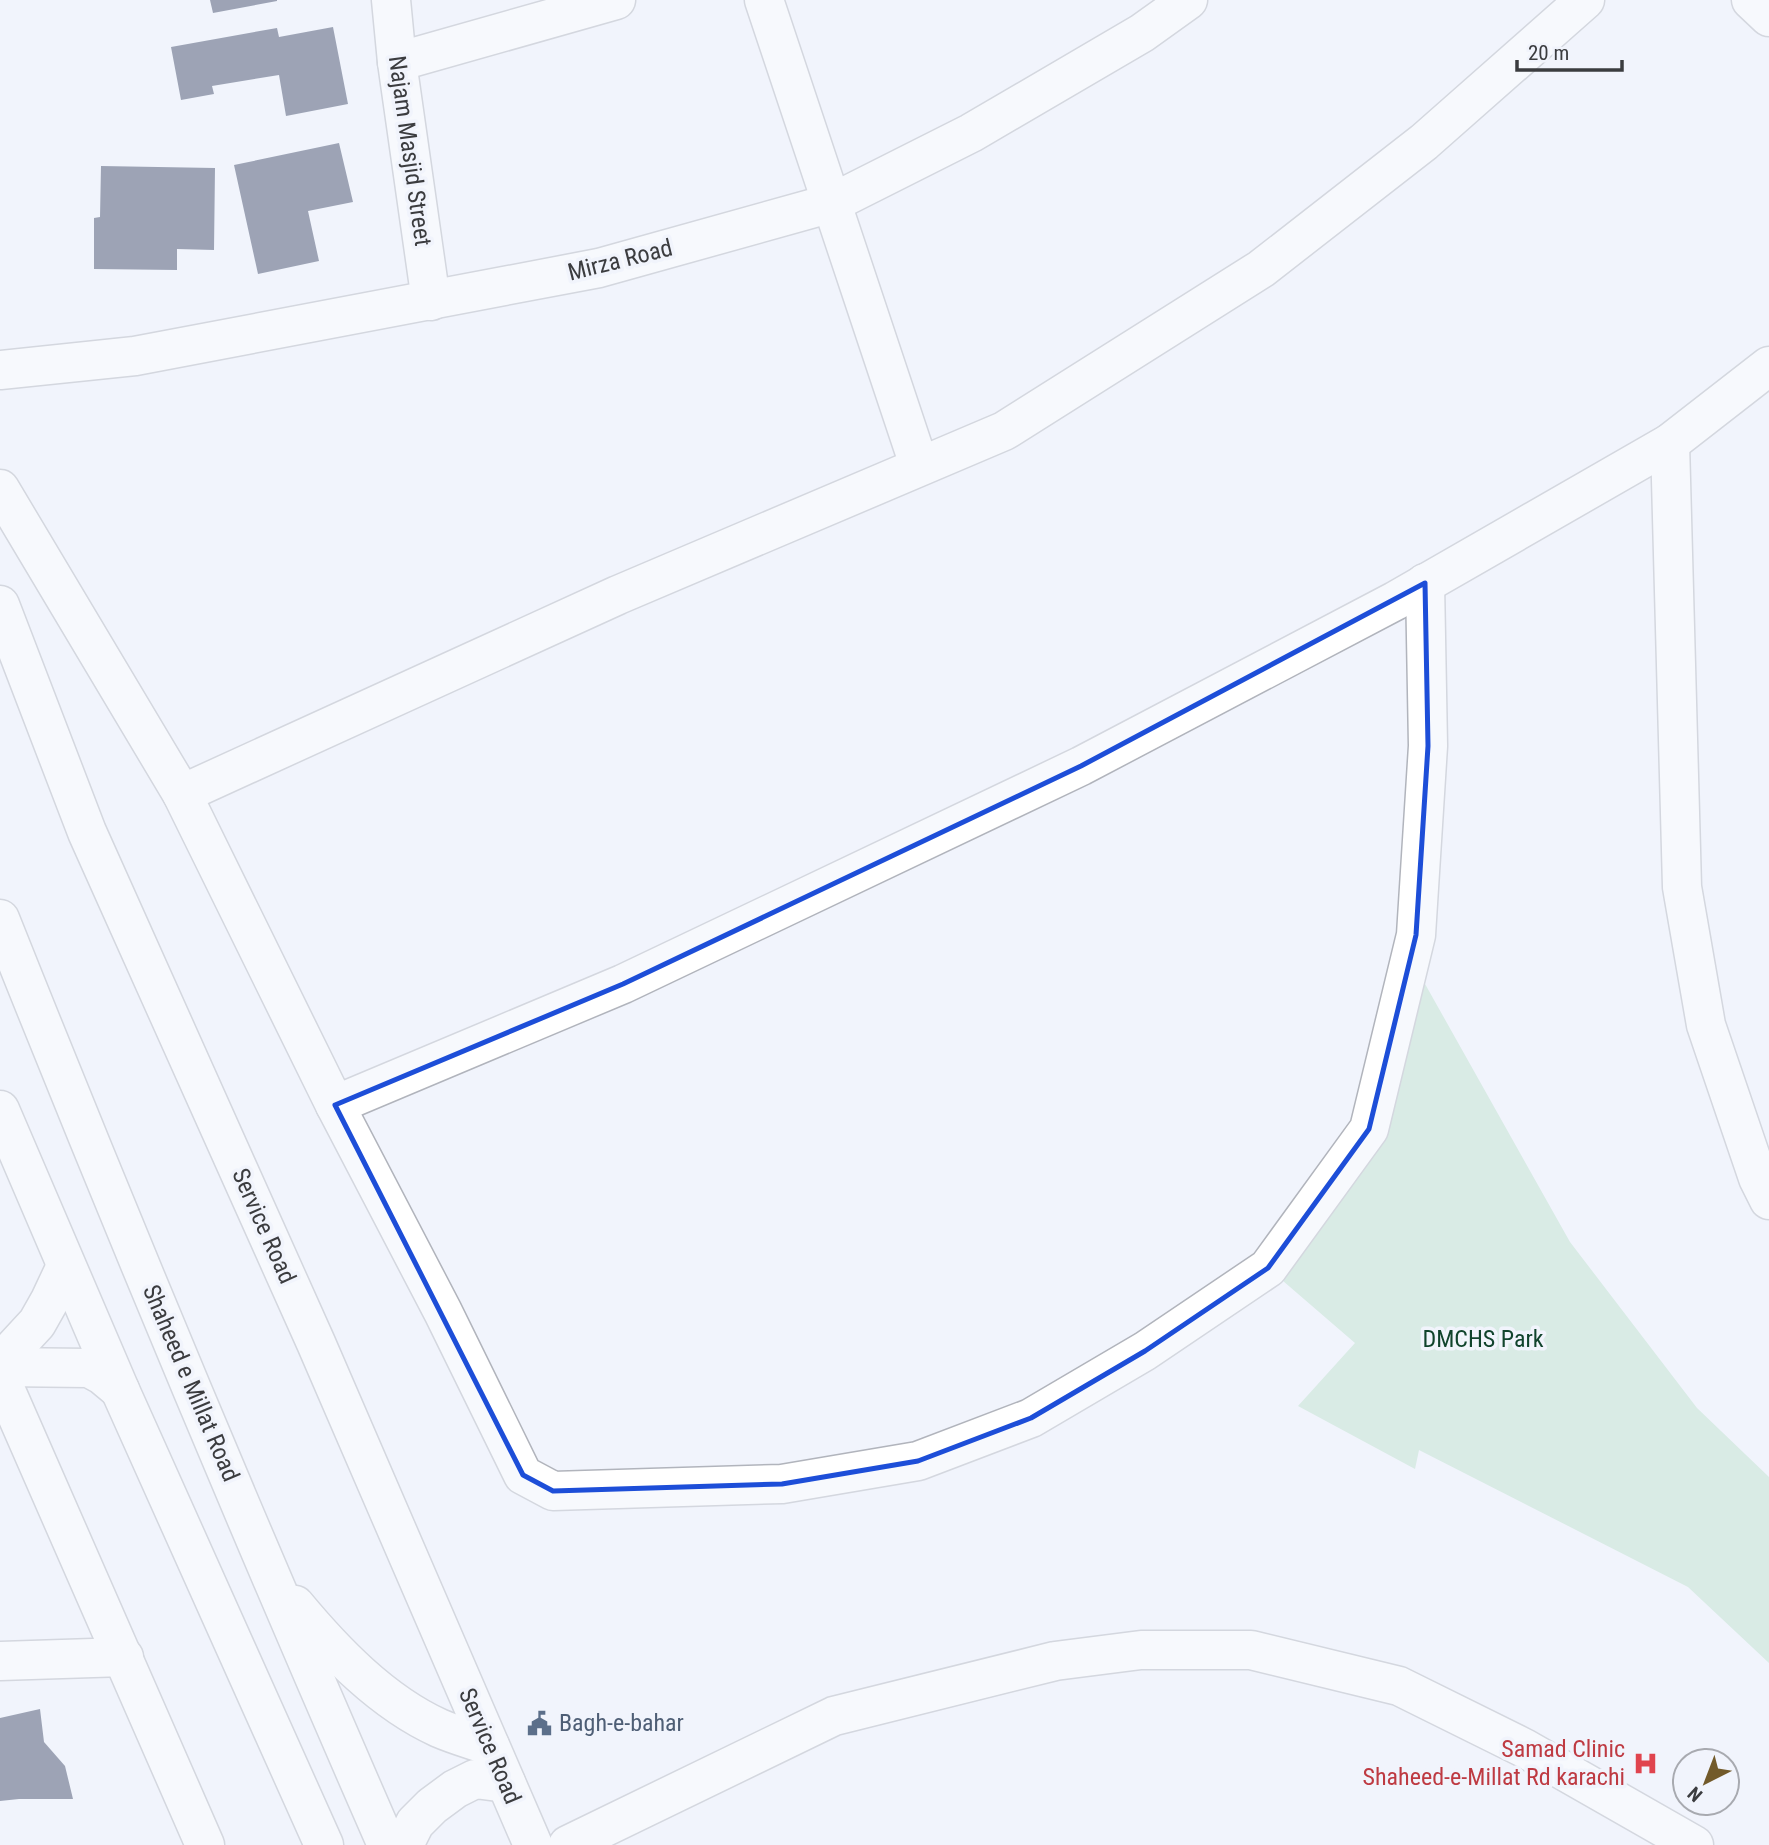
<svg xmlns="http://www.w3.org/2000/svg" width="1769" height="1845" font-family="'Roboto Condensed',sans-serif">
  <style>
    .green { fill: #bcdfca }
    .building { fill: #384261 }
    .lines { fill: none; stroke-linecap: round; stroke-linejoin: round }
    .street-casing { stroke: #b1b4bc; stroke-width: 41 }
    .primary-casing { stroke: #b1b4bc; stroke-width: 41 }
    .street { stroke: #fff; stroke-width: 38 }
    .primary { stroke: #fff; stroke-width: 38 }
    .marked { fill: none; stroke: #1d4ed8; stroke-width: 5; stroke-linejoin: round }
    .labels { text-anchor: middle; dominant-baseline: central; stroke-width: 7; stroke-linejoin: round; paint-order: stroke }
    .street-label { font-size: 24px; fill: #3b3c3f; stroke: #f1f4fc }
    .park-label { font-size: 24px; fill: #11442d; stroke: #f1f4fc }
    .service-label { font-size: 24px; fill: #4e5e75; stroke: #f1f4fc; text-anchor: start }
    .health-label { font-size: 24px; fill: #be3a42; stroke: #f1f4fc; text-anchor: end }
  </style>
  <rect width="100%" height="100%" fill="#f1f4fc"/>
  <path class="green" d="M1411,959L1570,1242L1697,1408L1769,1477V1663L1688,1587L1419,1450L1415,1469L1298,1406L1355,1343L1268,1268L1369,1129Z"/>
  <g class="building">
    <path d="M210,0H277V1L213,13Z"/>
    <path d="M333,27L348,104L286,116L279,75L212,86L214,94L181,100L171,47L277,28L279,37Z"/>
    <path d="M339,143L353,202L308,211L319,261L258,274L234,165Z"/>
    <path d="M101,166L215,168L214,250L177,249V270L94,269V218L100,217Z"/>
    <path d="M40,1709L44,1742L65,1766L73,1799H19L0,1801V1718Z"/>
  </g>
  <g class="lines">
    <defs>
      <g id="street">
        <path d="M391,0L397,62L431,301"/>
        <path d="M764,0L919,465"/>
        <path d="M1751,0L1769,17"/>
        <path d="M397,62L616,0"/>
        <path d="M0,370L135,356L599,268L832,203L971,133L1142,33L1188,0"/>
        <path d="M1670,443L1682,887L1706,1025L1758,1178L1769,1200"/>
        <path d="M0,489L182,794L335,1105L443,1312L523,1475L553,1491L782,1484L918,1461L1031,1418L1145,1351L1268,1268L1369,1129L1416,935L1428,746L1425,583"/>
        <path d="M0,605L87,832L316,1343L533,1845"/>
        <path d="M182,794L618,595L1004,431L1261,269L1424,142L1585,0"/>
        <path d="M335,1105L623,984L1081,766L1395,601L1670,443L1769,366"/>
        <path d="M0,1377L205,1845"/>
        <path d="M0,1661L124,1657"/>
        <path d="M568,1845L834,1716L1055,1661L1141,1650H1251L1399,1686L1524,1748L1694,1845"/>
      </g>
      <g id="primary">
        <path d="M0,919C124,1230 253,1539 387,1845"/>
        <path d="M0,1110L120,1390L324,1845"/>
        <path d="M0,1363L37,1323L50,1300L66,1266"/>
        <path d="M0,1367L89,1368L102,1375L120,1390"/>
        <path d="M295,1605C334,1652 382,1702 439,1728C455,1735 473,1740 490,1746"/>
        <path d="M404,1845L415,1823L432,1806L455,1789L475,1779L506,1783"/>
      </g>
    </defs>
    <use href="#street" class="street-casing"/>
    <use href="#primary" class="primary-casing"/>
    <use href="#street" class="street"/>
    <use href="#primary" class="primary"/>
  </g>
  <path d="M0 0H1769V1845H0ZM1425,583L1428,746L1416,935L1369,1129L1268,1268L1145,1351L1031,1418L918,1461L782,1484L553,1491L523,1475L335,1105L623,984L1081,766Z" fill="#f1f4fc" fill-opacity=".55" fill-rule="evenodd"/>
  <path class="marked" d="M1425,583L1428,746L1416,935L1369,1129L1268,1268L1145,1351L1031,1418L918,1461L782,1484L553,1491L523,1475L335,1105L623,984L1081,766Z"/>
  <defs>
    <symbol id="civic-bare" viewBox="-9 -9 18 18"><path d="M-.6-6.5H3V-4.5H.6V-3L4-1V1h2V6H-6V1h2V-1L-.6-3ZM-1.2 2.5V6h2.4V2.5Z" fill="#5c6f8a" stroke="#f1f4fc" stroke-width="2.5" paint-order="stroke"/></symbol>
    <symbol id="hospital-bare" viewBox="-9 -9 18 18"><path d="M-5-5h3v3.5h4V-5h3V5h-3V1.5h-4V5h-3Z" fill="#e0444e" stroke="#f1f4fc" stroke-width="2.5" paint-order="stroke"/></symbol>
  </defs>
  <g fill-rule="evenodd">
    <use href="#civic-bare" x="522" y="1706" width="35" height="35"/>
    <use href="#hospital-bare" x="1628" y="1746" width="35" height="35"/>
  </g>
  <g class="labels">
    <g class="street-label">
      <text transform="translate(410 151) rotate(82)">Najam Masjid Street</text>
      <text transform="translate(620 260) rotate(-14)">Mirza Road</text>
      <text transform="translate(264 1226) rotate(66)">Service Road</text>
      <text transform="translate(191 1383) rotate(67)">Shaheed e Millat Road</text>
      <text transform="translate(490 1746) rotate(67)">Service Road</text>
    </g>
    <g class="park-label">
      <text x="1483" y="1339">DMCHS Park</text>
    </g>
    <g class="service-label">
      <text x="559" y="1723">Bagh-e-bahar</text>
    </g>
    <g class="health-label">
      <text x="1625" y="1749">Samad Clinic<tspan x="1625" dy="28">Shaheed-e-Millat Rd karachi</tspan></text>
    </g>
  </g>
  <g transform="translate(1706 1782) rotate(222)"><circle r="33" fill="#f1f4fc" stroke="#a8aab0" stroke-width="2"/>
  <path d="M0-5L12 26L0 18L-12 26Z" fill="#725a2a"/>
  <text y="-10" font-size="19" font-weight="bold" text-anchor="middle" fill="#3b3c3f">N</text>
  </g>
  <path d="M1517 60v10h105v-10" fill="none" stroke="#3b3c3f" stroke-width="3.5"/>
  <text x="1528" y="60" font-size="21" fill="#3b3c3f" stroke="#f1f4fc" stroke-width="5" paint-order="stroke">20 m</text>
</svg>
